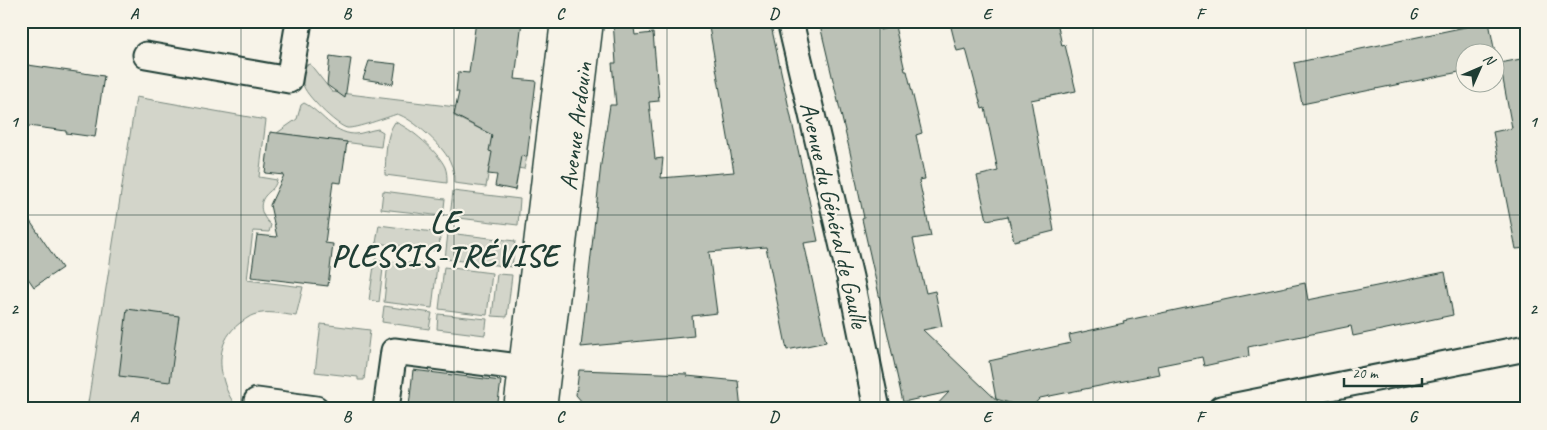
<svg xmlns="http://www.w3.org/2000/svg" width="1547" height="430" font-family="Caveat,sans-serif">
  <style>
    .green { fill: #d3d5ca; stroke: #79897f }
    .building { fill: #bbc1b6; stroke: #1f3d34 }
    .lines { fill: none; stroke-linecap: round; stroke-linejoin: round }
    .street-casing { stroke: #1f3d34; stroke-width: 29 }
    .secondary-casing { stroke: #1f3d34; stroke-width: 31 }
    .street { stroke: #f7f3e8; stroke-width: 25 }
    .secondary { stroke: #f7f3e8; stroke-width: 28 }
    .grid { fill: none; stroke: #1f3d34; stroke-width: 1; stroke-opacity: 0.55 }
    .labels { text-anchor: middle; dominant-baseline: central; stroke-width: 4.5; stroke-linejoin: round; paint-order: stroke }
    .street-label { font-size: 25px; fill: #1f3d34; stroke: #f7f3e8 }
    .district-label { font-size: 30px; font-weight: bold; letter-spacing: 1px; fill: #1f3d34; stroke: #f7f3e8 }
    .neatline { fill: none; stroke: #1f3d34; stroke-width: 2 }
    .grid-label { font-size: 16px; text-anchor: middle; font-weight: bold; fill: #1f3d34 }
  </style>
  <rect width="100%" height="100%" fill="#f7f3e8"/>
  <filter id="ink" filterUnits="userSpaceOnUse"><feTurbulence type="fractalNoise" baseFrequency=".02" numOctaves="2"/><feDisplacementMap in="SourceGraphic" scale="10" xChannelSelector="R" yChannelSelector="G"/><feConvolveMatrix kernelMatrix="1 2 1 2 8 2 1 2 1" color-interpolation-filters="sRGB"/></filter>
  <g filter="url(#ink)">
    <g class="green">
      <path d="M310,64L332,92L456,107L454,116L492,135L490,151L527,157L524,169L490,164L486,187L454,183C454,177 454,170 451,164C446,148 412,118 397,114C388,117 355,129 347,128C337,126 304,94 303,84C302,78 305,71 306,65Z"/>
      <path d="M136,97L266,120L259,177L277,180C274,190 271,189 265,196C257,206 263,218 271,225L269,232L253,231L247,280L303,287L296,316C282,314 267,310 253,315C250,316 246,319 243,321C221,335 217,358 224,382C227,392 232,403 240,409H87Z"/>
      <path d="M304,103C322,112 332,133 354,134C362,134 370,130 378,129L383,132L381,147L277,133L297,119L301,105Z"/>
      <path d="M395,122C411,128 438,152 445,167C447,172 447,177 447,183L385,175C386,158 385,136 395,122Z"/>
      <path d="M383,191L445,199L443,216L381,209Z"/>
      <path d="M453,191L520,199L518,225L450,217Z"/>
      <path d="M379,225L441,233L438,251L376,243Z"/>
      <path d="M448,233L515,241L512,267L445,259Z"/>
      <path d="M375,259L384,260L379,302L369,300Z"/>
      <path d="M388,261L437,266L432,308L384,302Z"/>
      <path d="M444,267L492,273L487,315L439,309Z"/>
      <path d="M497,274L512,275L507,317L492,316Z"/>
      <path d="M384,306L432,313L429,329L382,322Z"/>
      <path d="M438,314L487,319L485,335L437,329Z"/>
      <path d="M321,324L370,330L364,380H358V377L315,372Z"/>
    </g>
    <g class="building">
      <path d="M476,21H522L515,79L536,81L527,157L521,156L515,190L495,186L497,175L488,174L492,152L489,151L492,135L454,115L459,92H456L458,72L469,73Z"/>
      <path d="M613,21H633L635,35L653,33L659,101L649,102L655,159L663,158L661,178L734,172L708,21H770L818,241L804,243L826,342L787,350L766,247L709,252L717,313L692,316L694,336L581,347L601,164L610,105H616L612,63H616Z"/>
      <path d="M819,21H878L880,30L895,26L905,71H907L922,133L916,135L925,179L919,180L931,236L913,239L926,293L935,291L942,326L923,330L1006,409H933L949,392L903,402L862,219L864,218L850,152Z"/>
      <path d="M976,21H1057L1062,46L1065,45L1076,91L1031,100L1054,231L1014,241L1008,216L987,220L977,176L998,171L985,108L982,109L966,49L957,51L951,27Z"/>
      <path d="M1489,22L1497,64H1494V52H1464V71L1302,104L1294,63Z"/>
      <path d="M330,56L351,59L345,98L327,85Z"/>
      <path d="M1526,58V248L1516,249L1493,132L1512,128L1500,63Z"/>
      <path d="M369,61L396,64L393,84L363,79Z"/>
      <path d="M21,64L104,76L95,137L66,133V131L21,125Z"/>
      <path d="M270,132L347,142L341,183L333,182L325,243L333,244L328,286L251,277L257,235L277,237L270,205L284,175L265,173Z"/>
      <path d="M21,208L62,268L34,287L21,268Z"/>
      <path d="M1445,272L1453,315L1353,336L1351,326L1248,347L1249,356L1204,366L1202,357L1157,366L1159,374L1040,398L1030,409L996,399L989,361L1071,343L1069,335L1124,323L1123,321L1305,283L1308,300Z"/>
      <path d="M127,309L179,316L170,382L119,376Z"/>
      <path d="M413,370L501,381L497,409H432L409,406Z"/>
      <path d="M579,370L687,374V376L738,381L741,409H588L576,395Z"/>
    </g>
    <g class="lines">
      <defs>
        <g id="street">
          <path d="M790,21L850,277L877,409"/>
          <path d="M146,55L289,80L299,21"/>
          <path d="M257,401L316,409"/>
          <path d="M386,409L394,351L542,370"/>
          <path d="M1221,409L1526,348"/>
        </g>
        <g id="secondary">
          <path d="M518,409L565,21"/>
          <path d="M542,409L589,21"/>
        </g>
      </defs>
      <use href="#street" class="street-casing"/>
      <use href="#secondary" class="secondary-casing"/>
      <use href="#street" class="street"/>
      <use href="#secondary" class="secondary"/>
    </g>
  </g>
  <path class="grid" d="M241,21V409M454,21V409M667,21V409M880,21V409M1093,21V409M1306,21V409M21,215H1526"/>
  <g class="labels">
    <g class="street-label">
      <text transform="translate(576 126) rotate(-83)">Avenue Ardouin</text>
      <text transform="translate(834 215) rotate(77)">Avenue du Général de Gaulle</text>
    </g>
    <g class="district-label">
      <text x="445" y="222">LE<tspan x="445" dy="34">PLESSIS-TRÉVISE</tspan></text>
    </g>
  </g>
  <rect width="1547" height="430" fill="none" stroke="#f7f3e8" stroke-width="55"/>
  <g transform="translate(1480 68) rotate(45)"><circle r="24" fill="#f7f3e8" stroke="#a1aaa0"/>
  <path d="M0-4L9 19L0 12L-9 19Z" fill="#1f3d34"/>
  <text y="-8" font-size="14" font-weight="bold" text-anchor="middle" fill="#1f3d34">N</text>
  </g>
  <path d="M1344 378v8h78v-8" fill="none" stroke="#1f3d34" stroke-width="2.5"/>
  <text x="1352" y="378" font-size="15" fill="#1f3d34" stroke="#f7f3e8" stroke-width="4" paint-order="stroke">20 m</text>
  <rect x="28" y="28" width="1492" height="374" class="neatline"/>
  <g class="grid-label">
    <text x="134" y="19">A</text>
    <text x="347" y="19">B</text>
    <text x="560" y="19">C</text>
    <text x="774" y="19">D</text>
    <text x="987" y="19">E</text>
    <text x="1200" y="19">F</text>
    <text x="1413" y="19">G</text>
    <text x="14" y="127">1</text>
    <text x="1533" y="127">1</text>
    <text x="14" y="314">2</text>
    <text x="1533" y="314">2</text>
    <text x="134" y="422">A</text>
    <text x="347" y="422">B</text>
    <text x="560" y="422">C</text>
    <text x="774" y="422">D</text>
    <text x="987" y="422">E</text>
    <text x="1200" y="422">F</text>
    <text x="1413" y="422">G</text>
  </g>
</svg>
